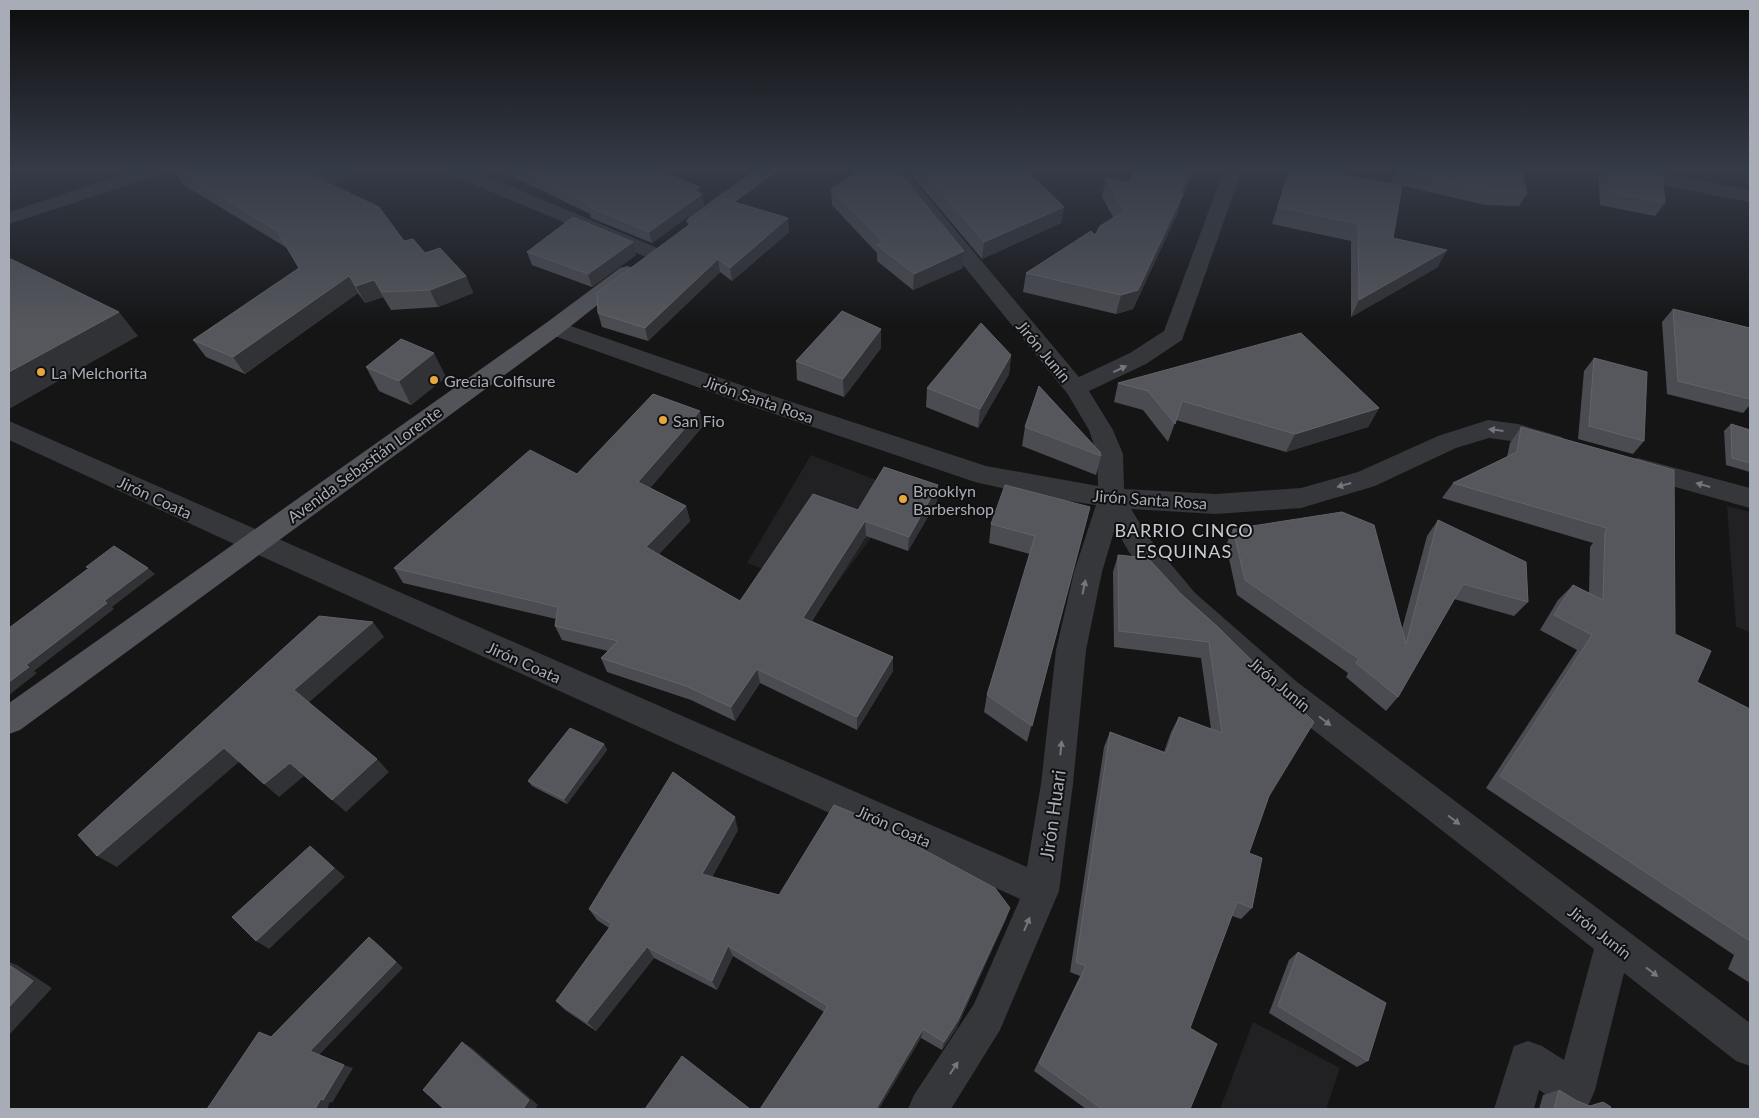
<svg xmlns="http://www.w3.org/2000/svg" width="1759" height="1118" font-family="Lato,sans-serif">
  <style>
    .built { fill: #212123 }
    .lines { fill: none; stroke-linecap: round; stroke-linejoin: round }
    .minor { fill: #36373b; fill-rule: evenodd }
    .major { fill: #52545a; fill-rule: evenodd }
    .wall { fill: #4b4c51 }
    .shaded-wall { fill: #313235 }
    .building { fill: #55575c; stroke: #62646a }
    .oneway { fill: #74777f }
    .poi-dot { fill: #e6a83d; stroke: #101011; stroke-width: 2 }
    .labels { text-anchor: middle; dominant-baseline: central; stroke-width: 4; stroke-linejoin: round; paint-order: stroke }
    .street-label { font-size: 16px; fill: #a7acb6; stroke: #101011 }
    .poi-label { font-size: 16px; fill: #a7acb6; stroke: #101011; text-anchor: start }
    .neighbourhood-label { font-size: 18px; letter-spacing: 1px; fill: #c8cbd2; stroke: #101011 }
    .near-street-label { font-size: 19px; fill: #a7acb6; stroke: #101011 }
  </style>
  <rect width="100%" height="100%" fill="#151516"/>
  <g class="built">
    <path d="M811,455L884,483L876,528L871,538L829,594L747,563Z"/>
    <path d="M1727,506L1750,512V632L1736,627Z"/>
    <path d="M1253,1022L1340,1068L1326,1109H1220Z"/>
  </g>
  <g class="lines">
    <g class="minor">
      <path d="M136,170H164L162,174L9,224V212Z"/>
      <path d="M447,170H472L660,249L663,253L660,257L653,259L646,257L449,174Z"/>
      <path d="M886,170H905L1079,377L1130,353L1164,331L1224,170H1242L1182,340L1146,364L1089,391L1113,430L1123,454L1124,489L1216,494L1301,488L1358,472L1438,436L1488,420L1518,424L1562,437L1565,443L1562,449L1553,452L1518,442L1489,438L1456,448L1375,486L1301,508L1216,514L1131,509L1149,538L1195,593L1297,682L1750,1023V1066L1736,1061L1624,973L1595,1090L1589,1104L1574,1109L1561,1104L1539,1090L1534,1109H1494L1514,1046L1528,1041L1542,1046L1564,1060L1594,949L1275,700L1175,609L1129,552L1115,528L1102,572L1086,650L1073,784L1059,891L1000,1030L951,1109H908L914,1095L974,1004L1020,899L245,549L9,440V421L1027,867L1041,784L1056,650L1074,572L1096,505L1036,496L975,482L745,404L546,333L543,328L546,323L554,321L562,323L761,392L986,466L1098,486L1097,454L1089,430L1067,393Z"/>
      <path d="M1607,170H1645L1750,190V202L1616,176L1609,174Z"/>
      <path d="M1638,458L1750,488V508L1629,474L1625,467L1629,460Z"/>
    </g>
    <g class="major">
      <path d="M755,170H776L774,174L703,225L696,227L689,225L686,221L689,217Z"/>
      <path d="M627,266L634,268L638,272L634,276L562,333L20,730L9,734V703L546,323L620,268Z"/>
    </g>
  </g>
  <g class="wall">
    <path d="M174,170H364L333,185L404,241L466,276L473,293L438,307L391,310L383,297L365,303L358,293L245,374L206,357L193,340L299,268L287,248L184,185Z"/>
    <path d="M499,170H658L699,187L700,194L704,205L652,243L591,218L590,214Z"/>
    <path d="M907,170H1026L1064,207L1061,223L982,259Z"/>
    <path d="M1289,170L1393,238L1438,267L1351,317V241L1272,224Z"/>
    <path d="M1396,170H1521L1527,193L1519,206L1485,205L1391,183Z"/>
    <path d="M1598,170H1651L1665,203L1655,216L1600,205Z"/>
    <path d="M1106,178L1181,200L1178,212L1133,309L1116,314L1023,292L1026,273L1095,235L1113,217L1102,197Z"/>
    <path d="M831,189L964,251L963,268L913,290L877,261V253L832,205Z"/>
    <path d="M789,232L732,281L720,272L648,341L602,327L598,313L597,293Z"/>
    <path d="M527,252L636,255L592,287L532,265Z"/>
    <path d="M1673,309L1750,328V405L1743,413L1667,394L1662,322Z"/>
    <path d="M881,348L844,397L797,380L796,361Z"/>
    <path d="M1011,355L1009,374L978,428L926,407L927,388Z"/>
    <path d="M1594,358L1644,441L1633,454L1578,439L1584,371Z"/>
    <path d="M366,367L446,377L411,405L379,391Z"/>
    <path d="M1118,383L1379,408L1368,427L1286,452L1176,420L1168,442L1143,410L1114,402Z"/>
    <path d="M1731,424L1750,430V472L1726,465L1724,431Z"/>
    <path d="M703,426L650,488L686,506L690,521L659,554L740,601L858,510L938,485L937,501L908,551L866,536L812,621L893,657V671L857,730L760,683L735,721L691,700L607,672L601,658L608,651L562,640L555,626L556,619L403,583L394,568L577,474Z"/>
    <path d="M1025,427L1101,456L1096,475L1022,446Z"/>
    <path d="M1521,427L1674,470L1675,634L1697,682L1750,709V983L1728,969L1734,955L1486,788L1577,650L1540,630L1558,600L1573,585L1589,593L1590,547L1593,543L1442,498L1453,483L1507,457L1510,443Z"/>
    <path d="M1090,507L1027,742L984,712L987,695L1030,554L989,543L991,524Z"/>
    <path d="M1438,520L1528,602L1514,616L1454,599L1398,697L1386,711L1346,677L1348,673L1237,595L1226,545L1233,529L1402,629L1427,536Z"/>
    <path d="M1118,555L1181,594L1218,627L1269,796L1249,853L1252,908L1241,919L1232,916L1190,1028V1109H1086L1034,1071L1080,976L1070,972L1104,747L1110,732L1164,752L1171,732L1179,717L1211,729L1201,658L1114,647L1113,572Z"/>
    <path d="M604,744L607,750L567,804L532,786L528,781Z"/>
    <path d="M738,830L712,877L779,895L1006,919L956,1029L942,1050L921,1038L824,1012L733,956L717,990L654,958L596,1031L565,1010L556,1001L609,928L597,920L589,909Z"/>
    <path d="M1298,952L1368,1061L1357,1067L1269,1013L1289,960Z"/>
    <path d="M1559,1090L1577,1101L1590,1106L1610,1109H1539L1543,1095Z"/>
  </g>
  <g class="shaded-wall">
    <path d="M321,170H364L320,192L311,175Z"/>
    <path d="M1192,170H1195L1181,200L1178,212L1133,309L1116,314L1121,295L1180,193Z"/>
    <path d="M699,187L700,196L702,194L704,205L652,243L649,232L693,191Z"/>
    <path d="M1064,207L1061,223L982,259L984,242Z"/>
    <path d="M788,218L789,232L732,281L730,268Z"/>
    <path d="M633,242L636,255L592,287L588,274Z"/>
    <path d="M1447,250L1438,267L1351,317L1359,300Z"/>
    <path d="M964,251L963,268L913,290L914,274Z"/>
    <path d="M718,259L720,272L648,341L645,328Z"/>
    <path d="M349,276L358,293L245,374L233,357Z"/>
    <path d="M466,276L473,293L438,307L430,290Z"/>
    <path d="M374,280L383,297L365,303L356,286Z"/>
    <path d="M119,312L138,336L9,409V372Z"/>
    <path d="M881,329V348L844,397L843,379Z"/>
    <path d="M434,353L446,377L411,405L399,381Z"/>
    <path d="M1011,355L1009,374L978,428L980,409Z"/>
    <path d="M1379,408L1368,427L1286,452L1295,434Z"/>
    <path d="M700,411L703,426L642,497L638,482Z"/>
    <path d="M938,485L937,501L908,551L909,537Z"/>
    <path d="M686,506L690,521L651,562L646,547Z"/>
    <path d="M865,521L866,536L805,632L803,618Z"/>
    <path d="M148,568L155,574L112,607L114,609L34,671L37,673L9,695V682L26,665L104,601Z"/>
    <path d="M373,622L384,637L307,704L294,690Z"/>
    <path d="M893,657V671L857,730V717Z"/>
    <path d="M757,669L760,683L735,721L731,707Z"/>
    <path d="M604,744L607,750L567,804L564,799Z"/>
    <path d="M224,748L240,761L117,867L97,856Z"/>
    <path d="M377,759L389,772L346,812L332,800Z"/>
    <path d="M290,763L304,776L279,797L264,784Z"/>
    <path d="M735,817L738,830L707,886L702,874Z"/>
    <path d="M310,846L321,855L345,877L269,949L256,941Z"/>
    <path d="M1010,908L1006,919L956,1029L942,1050L944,1042Z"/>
    <path d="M369,937L377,943L403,968L319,1055L310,1051Z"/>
    <path d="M728,946L733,956L717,990L712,981Z"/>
    <path d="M647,947L654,958L596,1031L587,1022Z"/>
    <path d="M9,962L17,965L52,988L9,1035Z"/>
    <path d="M923,1029L921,1038L879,1109H876Z"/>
    <path d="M462,1042L472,1048L538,1105L535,1109H523Z"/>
    <path d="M344,1065L353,1068L332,1103L330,1102L327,1109H315Z"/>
  </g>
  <g class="building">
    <path d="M177,170H321L311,175L379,207L404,241L413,239L425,253L440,248L466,276L430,290L382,292L374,280L356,286L349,276L233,357L193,340L299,268L277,231Z"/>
    <path d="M518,170H658L699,187L693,191L702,194L649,232L589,207L592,205Z"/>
    <path d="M859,170H897L964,251L914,274L877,245L883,242L831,189Z"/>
    <path d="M922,170H1026L1064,207L984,242Z"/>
    <path d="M1136,170H1192L1180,193L1183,194L1138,290L1121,295L1026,273L1091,231L1095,235L1100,226L1124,211L1106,178L1129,183Z"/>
    <path d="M1290,170H1322L1402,186L1393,238L1447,250L1359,300L1358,224L1278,207Z"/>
    <path d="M1397,170H1521L1527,193L1492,192Z"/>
    <path d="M1607,170H1651L1662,172L1665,203L1608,192Z"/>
    <path d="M724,199L788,218L730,268L718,259L645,328L598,313L597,293Z"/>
    <path d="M573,217L633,242L588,274L527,252Z"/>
    <path d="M11,259L119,312L9,372V260Z"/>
    <path d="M1673,309L1750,328V399L1678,381Z"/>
    <path d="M842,311L881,329L843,379L796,361Z"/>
    <path d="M981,323L1011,355L980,409L927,388Z"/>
    <path d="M1301,333L1379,408L1295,434L1182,401L1175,424L1148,391L1118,383Z"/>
    <path d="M401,339L434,353L399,381L366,367Z"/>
    <path d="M1594,358L1647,372L1644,441L1589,426Z"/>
    <path d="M1039,386L1100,452L1101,456L1025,427Z"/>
    <path d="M653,394L700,411L638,482L686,506L646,547L740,601L813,494L858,510L884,467L938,485L909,537L865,521L803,618L893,657L857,717L757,669L731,707L686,686L601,658L618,641L555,626L558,607L394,568L530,450L577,474Z"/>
    <path d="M1731,424L1750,430V463L1732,458Z"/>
    <path d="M1521,427L1674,470L1675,634L1711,651L1697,682L1750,709V941L1500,776L1592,635L1554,615L1573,585L1603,600L1605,532L1607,528L1453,483L1517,452Z"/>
    <path d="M1005,485L1090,507L1032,726L987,695L1035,536L991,524Z"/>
    <path d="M1342,512L1374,525L1406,644L1438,520L1526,562L1528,602L1463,584L1398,697L1356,663L1359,659L1245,580L1233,529Z"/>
    <path d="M114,546L148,568L104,601L107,603L26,665L29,667L9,682V628L89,568L86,567Z"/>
    <path d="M1118,555L1148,558L1181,594L1218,627L1314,722L1269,796L1249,853L1262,858L1252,908L1237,902L1190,1028L1217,1044L1190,1109H1102L1039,1063L1086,966L1076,962L1110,732L1166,753L1179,717L1222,733L1209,642L1119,631Z"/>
    <path d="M319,616L373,622L294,690L377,759L332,800L290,763L264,784L224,748L97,856L78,835Z"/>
    <path d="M570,728L604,744L564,799L528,781Z"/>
    <path d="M673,772L735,817L702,874L779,895L834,805L861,816L995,888L1010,908L958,1020L944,1042L923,1029L876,1109H760L828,1006L728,946L712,981L647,947L587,1022L556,1001L612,924L589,909Z"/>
    <path d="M310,846L334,868L256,941L232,917Z"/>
    <path d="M369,937L396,962L310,1051L344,1065L323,1100L321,1099L315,1109H207L259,1032L271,1037Z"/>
    <path d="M1298,952L1386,1003L1368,1061L1278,1006Z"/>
    <path d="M9,965L33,981L9,1007Z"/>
    <path d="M462,1042L529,1100L523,1109H444L423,1090Z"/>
    <path d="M682,1056L750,1109H645Z"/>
    <path d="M1559,1090L1577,1101L1590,1106L1603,1102L1611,1107L1610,1109H1554Z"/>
  </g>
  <defs><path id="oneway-solid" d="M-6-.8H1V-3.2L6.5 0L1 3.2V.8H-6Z" transform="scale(1.25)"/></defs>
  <g class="oneway">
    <use href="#oneway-solid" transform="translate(1120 369) rotate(-25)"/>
    <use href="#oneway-solid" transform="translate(1496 430) rotate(-173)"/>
    <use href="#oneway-solid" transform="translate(1344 485) rotate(164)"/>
    <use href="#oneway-solid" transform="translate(1703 485) rotate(-164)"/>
    <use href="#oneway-solid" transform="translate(1084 587) rotate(-78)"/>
    <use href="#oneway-solid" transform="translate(1325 721) rotate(37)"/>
    <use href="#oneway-solid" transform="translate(1061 748) rotate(-84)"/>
    <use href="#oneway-solid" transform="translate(1454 820) rotate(37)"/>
    <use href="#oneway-solid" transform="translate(1027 924) rotate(-67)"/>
    <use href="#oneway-solid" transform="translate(1652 972) rotate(37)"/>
    <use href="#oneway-solid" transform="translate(954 1068) rotate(-57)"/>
  </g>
  <linearGradient id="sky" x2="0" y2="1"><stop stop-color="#0c0c0c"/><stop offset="0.52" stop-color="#353b47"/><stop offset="1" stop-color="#353b47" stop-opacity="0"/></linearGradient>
  <rect width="1759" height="326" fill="url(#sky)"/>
  <g class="poi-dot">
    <circle cx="41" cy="372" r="5"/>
    <circle cx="434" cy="380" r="5"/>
    <circle cx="663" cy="420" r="5"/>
    <circle cx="903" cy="499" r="5"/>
  </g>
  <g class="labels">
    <g class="street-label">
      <text transform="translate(1044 351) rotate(50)">Jirón Junín</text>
      <text transform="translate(759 399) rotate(19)">Jirón Santa Rosa</text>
      <text transform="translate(364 464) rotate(-36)">Avenida Sebastián Lorente</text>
      <text transform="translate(155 497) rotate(25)">Jirón Coata</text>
      <text transform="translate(1150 499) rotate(4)">Jirón Santa Rosa</text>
      <text transform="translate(524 662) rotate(24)">Jirón Coata</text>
      <text transform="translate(1280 684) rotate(40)">Jirón Junín</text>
      <text transform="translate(894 826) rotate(24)">Jirón Coata</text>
      <text transform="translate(1600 932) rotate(38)">Jirón Junín</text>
    </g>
    <g class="poi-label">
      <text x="51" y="372">La Melchorita</text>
      <text x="444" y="380">Grecia Colfisure</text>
      <text x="673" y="420">San Fio</text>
      <text x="913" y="490">Brooklyn<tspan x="913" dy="18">Barbershop</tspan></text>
    </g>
    <g class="neighbourhood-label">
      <text x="1184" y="530">BARRIO CINCO<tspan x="1184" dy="21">ESQUINAS</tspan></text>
    </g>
    <g class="near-street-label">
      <text transform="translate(1052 815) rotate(-82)">Jirón Huari</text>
    </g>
  </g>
  <rect width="1759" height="1118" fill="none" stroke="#a7acb6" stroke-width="20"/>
</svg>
